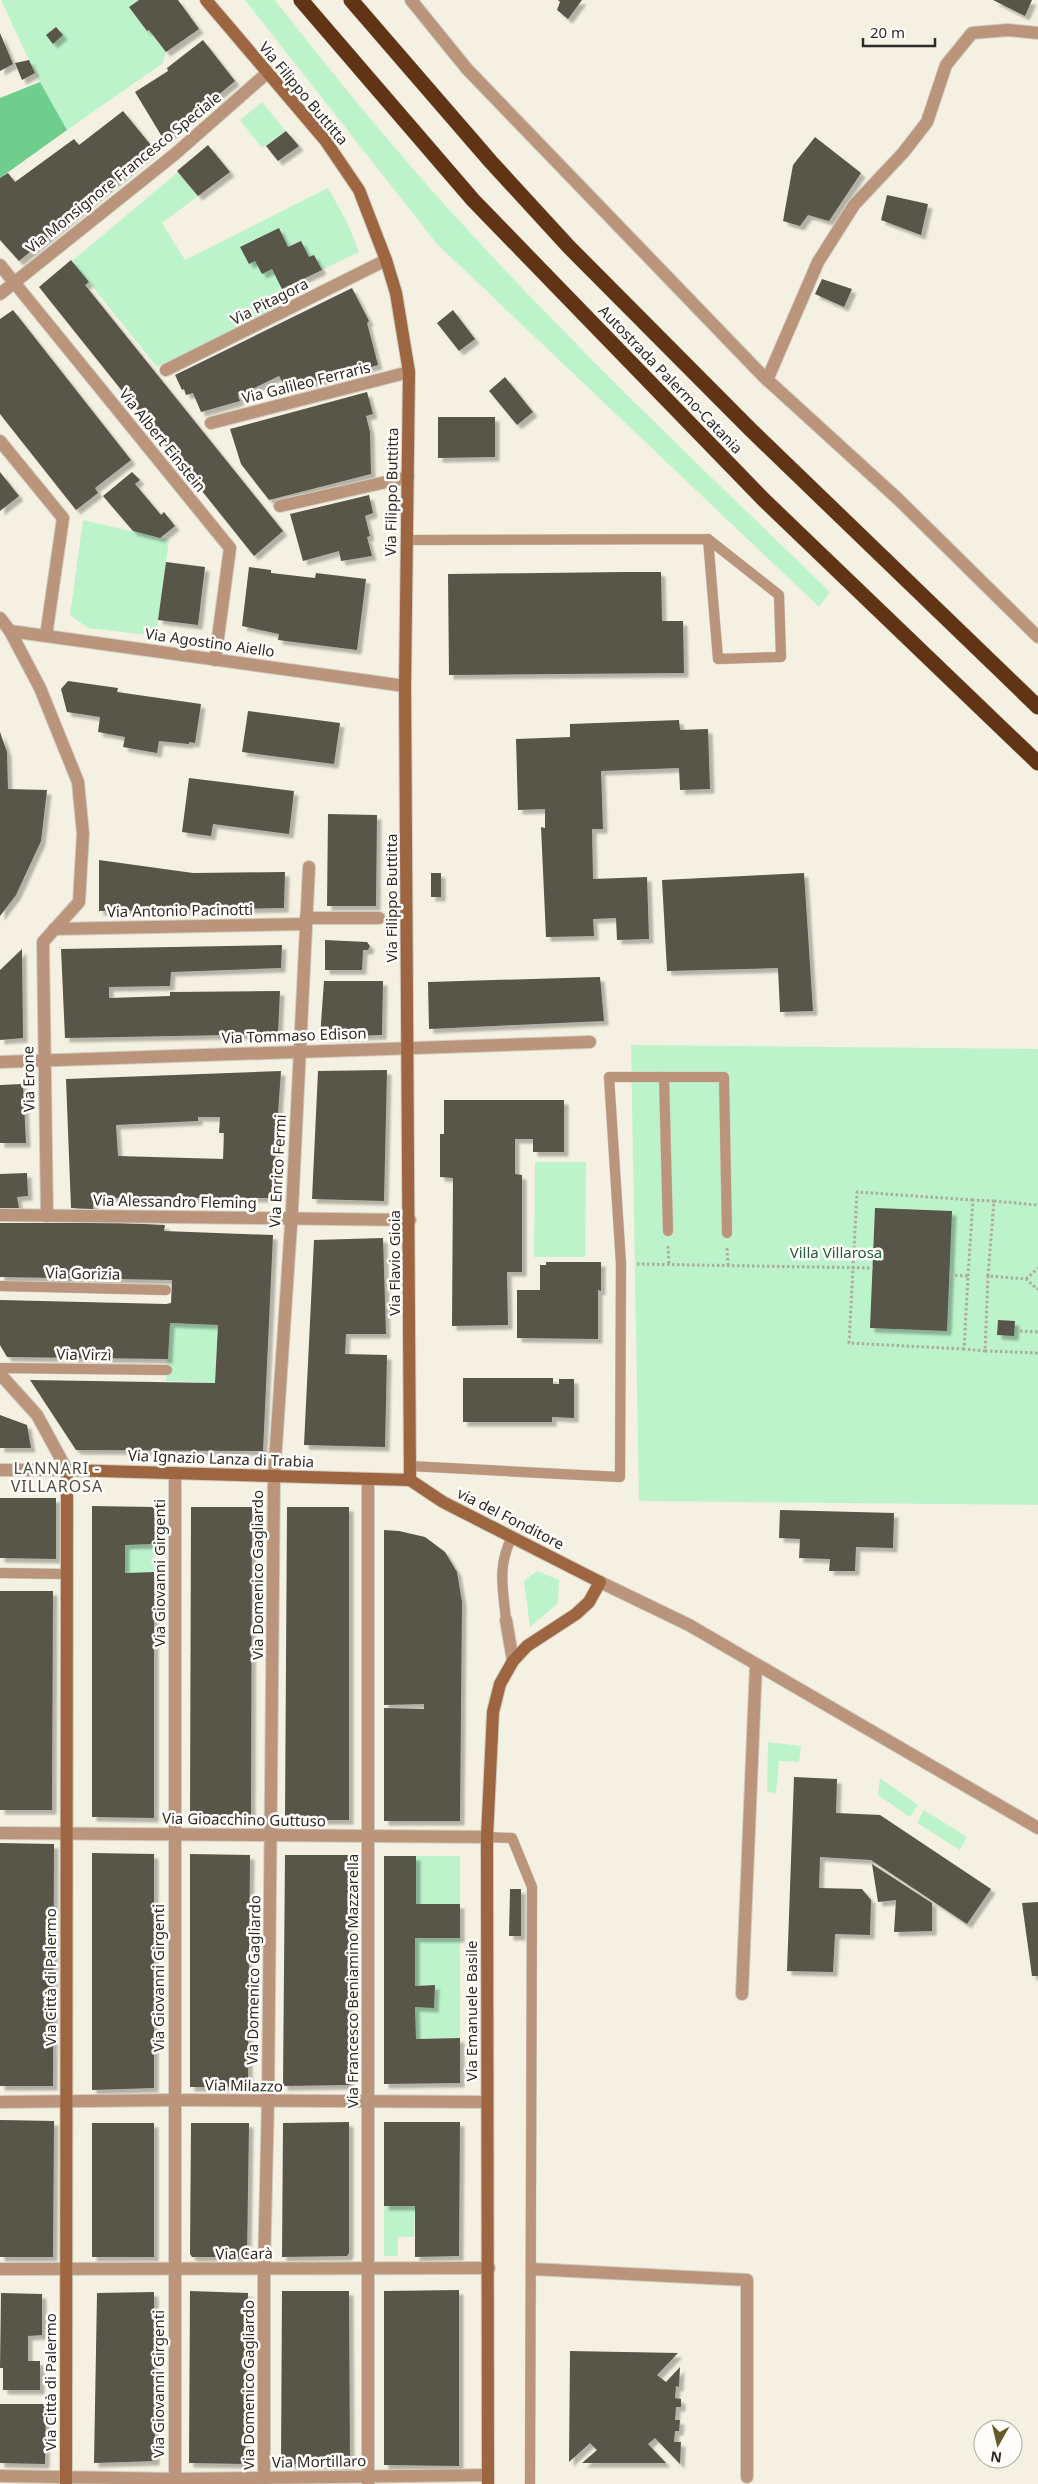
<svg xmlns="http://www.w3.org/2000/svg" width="1038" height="2484" font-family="'Noto Sans',sans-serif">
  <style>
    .green { fill: #bcf3cb }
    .forest { fill: #6fce8e }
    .building { fill: #595549; fill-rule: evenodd; filter: url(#shadow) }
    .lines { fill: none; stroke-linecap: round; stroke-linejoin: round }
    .service-casing { stroke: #d1cdc0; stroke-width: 11 }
    .pedestrian-casing { stroke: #d1cdc0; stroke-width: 14 }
    .minor-casing { stroke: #d1cdc0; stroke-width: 14 }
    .tertiary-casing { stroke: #d1cdc0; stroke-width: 14 }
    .secondary-casing { stroke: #d1cdc0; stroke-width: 14 }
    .motorway-casing { stroke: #d1cdc0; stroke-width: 16 }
    .path { stroke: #aeab9f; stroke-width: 3; stroke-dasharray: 2.5 2.5; stroke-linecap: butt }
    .service { stroke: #ba947b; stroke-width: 10 }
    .pedestrian { stroke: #ba947b; stroke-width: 12 }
    .minor { stroke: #ba947b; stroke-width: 12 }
    .tertiary { stroke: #ba947b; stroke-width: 12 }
    .secondary { stroke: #9d6641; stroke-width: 12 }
    .motorway { stroke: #603414; stroke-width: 15 }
    .labels { text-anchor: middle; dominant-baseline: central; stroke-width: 5; stroke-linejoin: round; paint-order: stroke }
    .street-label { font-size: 15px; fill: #2d2b26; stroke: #fffefb }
    .park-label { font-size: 15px; fill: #1d6138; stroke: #fffefb }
    .neighbourhood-label { font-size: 16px; letter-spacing: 1px; fill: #514d41; stroke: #fffefb }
  </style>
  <defs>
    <filter id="shadow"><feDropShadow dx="4.5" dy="4.5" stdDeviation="1" flood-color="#0004"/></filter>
  </defs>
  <rect width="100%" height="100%" fill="#f5f1e2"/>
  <g class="green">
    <path d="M1,0H139L130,7L146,31L149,30L166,52L163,63L67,130L35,73Z"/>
    <path d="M245,0H275C333,74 392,147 455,216C574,347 703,469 830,592L819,607L437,244Z"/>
    <path d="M262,102L286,131L262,148L240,120Z"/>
    <path d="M178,172L198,196L162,223L185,260L328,188L347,222L359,252L272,294L279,307L157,367L72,261Z"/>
    <path d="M83,520L169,540L156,636L88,628L70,615Z"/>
    <path d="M631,1045L1038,1049V1505L639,1501Z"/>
    <path d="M535,1162H586L585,1257H534Z"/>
    <path d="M170,1323L218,1325L215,1383L166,1381Z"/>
    <path d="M155,1544L154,1572L125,1573V1545Z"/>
    <path d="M537,1571L559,1580L558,1603L530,1627L524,1581Z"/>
    <path d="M768,1742L801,1746L799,1762L779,1761L776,1794L767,1791Z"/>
    <path d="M880,1778L918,1805L910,1817L878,1795Z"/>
    <path d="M924,1810L967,1837L960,1850L917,1823Z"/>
    <path d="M416,1856H460V1904H415Z"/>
    <path d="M415,1938H460V2038L416,2039L415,2007H434V1985L415,1986Z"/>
    <path d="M384,2206H415L414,2237H398V2256H384Z"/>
  </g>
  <path class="forest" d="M40,82L67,130L0,178V98Z"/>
  <g class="building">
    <path d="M139,0H178L199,29L166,52L149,30L147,31L129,7Z"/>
    <path d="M558,0H582L568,19L557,10L560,2Z"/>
    <path d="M993,0H1032L1025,16Z"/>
    <path d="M56,27L63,35L53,44L46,35Z"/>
    <path d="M0,33L13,64L0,71Z"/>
    <path d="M203,40L235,81L164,140L135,92L168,71L167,68Z"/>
    <path d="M29,60L35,73L22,80L15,63Z"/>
    <path d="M123,111L154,149L19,261L0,240V178L8,173L15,182L74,139L79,145Z"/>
    <path d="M286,131L299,146L278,161L266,146Z"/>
    <path d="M815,137L861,173L829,221L808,215L800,226L783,221L793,165Z"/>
    <path d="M208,145L230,172L198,196L177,171Z"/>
    <path d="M887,195L928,204L921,235L881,220Z"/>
    <path d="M279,228L288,247L301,241L309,257L314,255L322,270L282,289L272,269L262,274L255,261L249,264L240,247Z"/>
    <path d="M71,260L89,282L85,285L283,531L254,556L39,287Z"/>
    <path d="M822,279L852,289L844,307L815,294Z"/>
    <path d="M352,288L369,321L367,323L378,365L286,389L279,376L238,396L240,401L201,412L193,393L186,395L184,389L182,390L175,375Z"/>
    <path d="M13,310L131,460L95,488L98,493L76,510L0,414V319Z"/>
    <path d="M453,310L475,339L459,351L437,323Z"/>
    <path d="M505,377L533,412L517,425L489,391Z"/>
    <path d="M367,392L373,414L366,416L370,432L371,474L269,500L241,464L230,429Z"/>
    <path d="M438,417H495V457L438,458Z"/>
    <path d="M0,472L19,496L0,511Z"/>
    <path d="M132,472L140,480L135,484L161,515L164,512L175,526L160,538L133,531L103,496Z"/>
    <path d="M369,495L373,513L365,516L370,536L367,537L372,556L341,561L339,551L303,561L290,514Z"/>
    <path d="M166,562L205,567L198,625L158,620Z"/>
    <path d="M249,567L271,570V573L315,578L316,573L366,579L357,650L278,640L279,634L242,626Z"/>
    <path d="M624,572H661L662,621H683L684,673L449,675L448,574Z"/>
    <path d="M68,681L118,688L117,692L201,704L195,743L189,742V744L159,741L157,753L123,747L125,737L98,732L100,717L67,712L61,689Z"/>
    <path d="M248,711L340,723L334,764L242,752Z"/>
    <path d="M679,720L680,730L708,729L710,789L680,790L679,768L601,771L603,829H592L593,879L647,877L649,939L617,940L616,918L593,919L594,936L546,937L541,827L545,828V809L518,810L516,739L570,737V724Z"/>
    <path d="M0,732L7,752L8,789L47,790L41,841L16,895L0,916Z"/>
    <path d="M189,778L294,791L289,834L213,824L211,836L182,832Z"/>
    <path d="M328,814L377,815L376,906H327Z"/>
    <path d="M99,860L193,873L285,872L284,908L99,911Z"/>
    <rect x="431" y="873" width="10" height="24"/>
    <path d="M804,873L813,1011L780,1012L778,968L667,971L662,880Z"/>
    <path d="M325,940L367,942L370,946L368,950H363L362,970H325Z"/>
    <path d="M282,945L281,968L171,972L170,986L109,987V998L170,996V992L280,991L278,1034L65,1038L61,949Z"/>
    <path d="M22,949L23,1038L0,1040V970Z"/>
    <path d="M600,977L604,1021L429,1029L428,982Z"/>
    <path d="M324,981H383L382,1035L320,1037Z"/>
    <path d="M387,1070L384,1201L312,1199L318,1071Z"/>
    <path d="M281,1071L272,1198H93V1209L71,1208L66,1079ZM198,1117H220L219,1133H224L223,1159L118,1156L116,1125L198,1121Z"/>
    <path d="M23,1084L26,1143H0V1085Z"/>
    <path d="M444,1100H564V1152H533V1139H515V1174L522,1175V1272H507L508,1325L452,1326L453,1178L440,1177V1134H444Z"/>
    <path d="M27,1173L28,1196L17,1197L19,1208H0V1174Z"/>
    <path d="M875,1208L952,1211L947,1331L870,1328Z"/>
    <path d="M0,1223H121L165,1225L164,1231L273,1235L263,1451L76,1450L30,1380L215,1383L218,1325L170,1323L168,1359L7,1357L0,1345V1300L166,1304L171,1303L172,1280L0,1277Z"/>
    <path d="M383,1238L386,1334H346L345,1354L387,1355L385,1447L304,1445L314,1240Z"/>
    <path d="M546,1262H601V1291L598,1290V1339L517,1338V1290H540V1265H546Z"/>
    <path d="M998,1320L1015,1321L1014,1336L997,1335Z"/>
    <path d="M463,1378H553V1384H559V1379H574V1418L552,1417V1422H463Z"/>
    <path d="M0,1415L27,1425L31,1448H0Z"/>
    <path d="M0,1498H56V1559L0,1558Z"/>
    <path d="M92,1506L154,1507L155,1544L125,1545V1573L154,1572V1818L92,1817Z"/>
    <path d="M191,1507H252L251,1820L190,1819Z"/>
    <path d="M287,1507H349V1820H285Z"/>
    <path d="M780,1510L894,1513L893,1548L856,1547L855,1571H829L830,1559L799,1558L800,1539L779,1538Z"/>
    <path d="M384,1530L399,1531L425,1537L445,1552L457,1572L462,1602L460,1821H384V1708L424,1709V1704L384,1705Z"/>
    <path d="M0,1591H53L52,1810H0Z"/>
    <path d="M794,1777L837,1779L836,1813L880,1815L991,1889L967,1924L871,1860L820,1857L819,1888L862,1889L871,1900L870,1935L835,1934L833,1972L787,1971Z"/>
    <path d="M0,1843L54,1844L53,2086H0Z"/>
    <path d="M92,1853L154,1854V2088L92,2090Z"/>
    <path d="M190,1854L250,1855L248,2087H190Z"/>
    <path d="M285,1855H349V2085L283,2086Z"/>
    <path d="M384,1856H416V1904H460V1938H415V1986L435,1985L434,2008L415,2007L416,2039L460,2038V2083L384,2084Z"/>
    <path d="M872,1864L932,1903V1931L894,1932L896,1900L878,1902Z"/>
    <path d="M510,1889H521V1936H509Z"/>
    <path d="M1038,1902V1976H1032L1022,1903Z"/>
    <path d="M0,2120L54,2121L53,2257H0Z"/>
    <path d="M349,2122V2253L347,2256L282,2257L283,2123Z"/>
    <path d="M384,2122H460L459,2256L415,2257V2206H384Z"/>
    <rect x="92" y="2123" width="62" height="134"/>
    <path d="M191,2123H249L247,2257H192L190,2254Z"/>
    <path d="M459,2290V2466L384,2465V2291Z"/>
    <path d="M190,2291L248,2293L245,2464L189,2463Z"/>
    <path d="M282,2291H349L350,2466L281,2464Z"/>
    <path d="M154,2292L155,2461L94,2463L97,2293Z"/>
    <path d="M1,2293L42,2294V2335L28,2336V2361H40V2390H3V2368H0Z"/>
    <path d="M570,2351L678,2353L657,2375L666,2382L680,2367L679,2387L676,2386L675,2398L681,2399V2407H676L675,2420H680L679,2431H675L674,2442H681L680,2464L655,2438L648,2444L666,2463H582L597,2450L590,2443L569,2462Z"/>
    <path d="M0,2404H46L45,2464L0,2463Z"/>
  </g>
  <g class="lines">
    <defs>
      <g id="service">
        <path d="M407,540L708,539L718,659L781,657L779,595L708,539"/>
        <path d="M664,1077L668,1231"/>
        <path d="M0,1286L166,1290"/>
        <path d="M0,1368L167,1370"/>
        <path d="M410,1466L620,1477L621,1264L609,1077H724L727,1233"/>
        <path d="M0,1573L66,1574"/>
        <path d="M506,1620C503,1589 497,1566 512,1537"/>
        <path d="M487,1837L512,1838L532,1887L530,2484"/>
      </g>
      <path id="pedestrian" d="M506,1620L513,1661"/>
      <g id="minor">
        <path d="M411,0L467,69L763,376L898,499L1038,637"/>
        <path d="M0,265L230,548L215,660"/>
        <path d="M0,294L175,154L266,74"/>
        <path d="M166,370L386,260"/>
        <path d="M767,380L818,262L854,205L903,153L927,122L946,65L972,33L1008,30L1038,33"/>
        <path d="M211,423L409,372"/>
        <path d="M0,441L63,518L46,636"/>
        <path d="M280,506L408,477"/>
        <path d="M0,618L10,631L40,688L78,782L83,834L79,902L43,942L47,1216"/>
        <path d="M10,631L405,686"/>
        <path d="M306,918H379"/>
        <path d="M54,929L306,924"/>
        <path d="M0,1062L590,1042"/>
        <path d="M0,1215L410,1220"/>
        <path d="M368,1479V2484"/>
        <path d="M0,1833L487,1837"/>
        <path d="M742,1994L756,1665"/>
        <path d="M0,2102L174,2100L487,2102"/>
        <path d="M0,2269L489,2268"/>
        <path d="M532,2269L747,2280V2477"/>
        <path d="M0,2476L175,2479L488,2475"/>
        <path d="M175,2484V1473"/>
        <path d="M264,2484V2268L268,2101L274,1476L292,1210L309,867"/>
      </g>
      <g id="tertiary">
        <path d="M0,1374L37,1415L67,1470H0"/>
        <path d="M600,1582L689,1625L1038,1828"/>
      </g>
      <g id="secondary">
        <path d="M206,0L325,140L359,190L386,260L396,293L409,372L405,686L410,1480"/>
        <path d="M410,1480L443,1502L600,1582L589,1602L576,1614L527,1646L513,1661L500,1684L493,1712L487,1837L488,2484"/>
        <path d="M66,2484L67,1470L410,1480"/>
      </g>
      <g id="motorway">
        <path d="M301,0L473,200L764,500L1038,763"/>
        <path d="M351,0L491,162L569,247L750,429L1038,707"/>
      </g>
    </defs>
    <use href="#service" class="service-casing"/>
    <use href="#pedestrian" class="pedestrian-casing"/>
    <use href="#minor" class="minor-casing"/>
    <use href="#tertiary" class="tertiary-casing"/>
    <use href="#secondary" class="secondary-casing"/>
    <use href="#motorway" class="motorway-casing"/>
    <g class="path">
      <path d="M994,1201L1038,1205"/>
      <path d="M668,1246L669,1264"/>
      <path d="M727,1248L728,1265"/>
      <path d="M637,1264L873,1268"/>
      <path d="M950,1275L968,1276L964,1349L985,1351L988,1276L1026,1279L1037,1289L1038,1288"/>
      <path d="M968,1276L973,1200L994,1201L988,1276"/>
      <path d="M1026,1279L1038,1268"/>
      <path d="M1020,1331L1038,1332"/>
      <path d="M964,1349L849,1343L857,1192L973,1200"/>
      <path d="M985,1351L1038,1353"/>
    </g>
    <use href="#service" class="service"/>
    <use href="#pedestrian" class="pedestrian"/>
    <use href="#minor" class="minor"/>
    <use href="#tertiary" class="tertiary"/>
    <use href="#secondary" class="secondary"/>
    <use href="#motorway" class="motorway"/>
  </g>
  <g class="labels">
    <g class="street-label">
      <text transform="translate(304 93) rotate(50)">Via Filippo Buttitta</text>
      <text transform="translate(123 172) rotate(-39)">Via Monsignore Francesco Speciale</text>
      <text transform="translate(269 301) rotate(-27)">Via Pitagora</text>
      <text transform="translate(671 379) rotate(46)">Autostrada Palermo-Catania</text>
      <text transform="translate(306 382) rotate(-14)">Via Galileo Ferraris</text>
      <text transform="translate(163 440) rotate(51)">Via Albert Einstein</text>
      <text transform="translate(391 492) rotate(-89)">Via Filippo Buttitta</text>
      <text transform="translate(210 642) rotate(8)">Via Agostino Aiello</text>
      <text transform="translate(391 898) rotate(-90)">Via Filippo Buttitta</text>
      <text transform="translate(180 910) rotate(-1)">Via Antonio Pacinotti</text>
      <text transform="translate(294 1035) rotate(-2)">Via Tommaso Edison</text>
      <text transform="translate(28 1079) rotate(-91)">Via Erone</text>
      <text transform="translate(277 1171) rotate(-87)">Via Enrico Fermi</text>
      <text transform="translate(175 1201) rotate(1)">Via Alessandro Fleming</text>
      <text transform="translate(394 1263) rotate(-90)">Via Flavio Gioia</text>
      <text transform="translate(83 1273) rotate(1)">Via Gorizia</text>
      <text transform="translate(84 1354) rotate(1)">Via Virzì</text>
      <text transform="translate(221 1458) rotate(2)">Via Ignazio Lanza di Trabia</text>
      <text transform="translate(511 1518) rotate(27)">via del Fonditore</text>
      <text transform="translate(159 1573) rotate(-90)">Via Giovanni Girgenti</text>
      <text transform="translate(257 1575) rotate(-90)">Via Domenico Gagliardo</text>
      <text transform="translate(244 1819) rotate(1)">Via Gioacchino Guttuso</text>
      <text transform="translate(50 1977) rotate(-90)">Via Città di Palermo</text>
      <text transform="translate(158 1978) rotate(-90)">Via Giovanni Girgenti</text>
      <text transform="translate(253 1980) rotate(-89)">Via Domenico Gagliardo</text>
      <text transform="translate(352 1981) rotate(-90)">Via Francesco Beniamino Mazzarella</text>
      <text transform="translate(471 2011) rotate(-90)">Via Emanuele Basile</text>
      <text transform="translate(244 2085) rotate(1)">Via Milazzo</text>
      <text transform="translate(244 2253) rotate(-1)">Via Carà</text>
      <text transform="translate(50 2382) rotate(-90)">Via Città di Palermo</text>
      <text transform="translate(158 2384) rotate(-90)">Via Giovanni Girgenti</text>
      <text transform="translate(248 2385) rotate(-90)">Via Domenico Gagliardo</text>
      <text transform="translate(319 2461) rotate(-1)">Via Mortillaro</text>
    </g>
    <g class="park-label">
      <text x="836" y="1252">Villa Villarosa</text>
    </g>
    <g class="neighbourhood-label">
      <text x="57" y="1468">LANNARI -<tspan x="57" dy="18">VILLAROSA</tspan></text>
    </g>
  </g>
  <g transform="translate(998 2444) rotate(188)"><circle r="24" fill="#fffefb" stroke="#abaaa6"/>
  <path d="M0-4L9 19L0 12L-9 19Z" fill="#665c29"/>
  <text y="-8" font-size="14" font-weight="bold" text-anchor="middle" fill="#2d2b26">N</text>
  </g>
  <path d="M863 38v8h72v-8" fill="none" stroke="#2d2b26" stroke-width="2.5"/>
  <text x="870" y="38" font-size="15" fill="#2d2b26" stroke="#fffefb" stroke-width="4" paint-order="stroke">20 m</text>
</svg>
